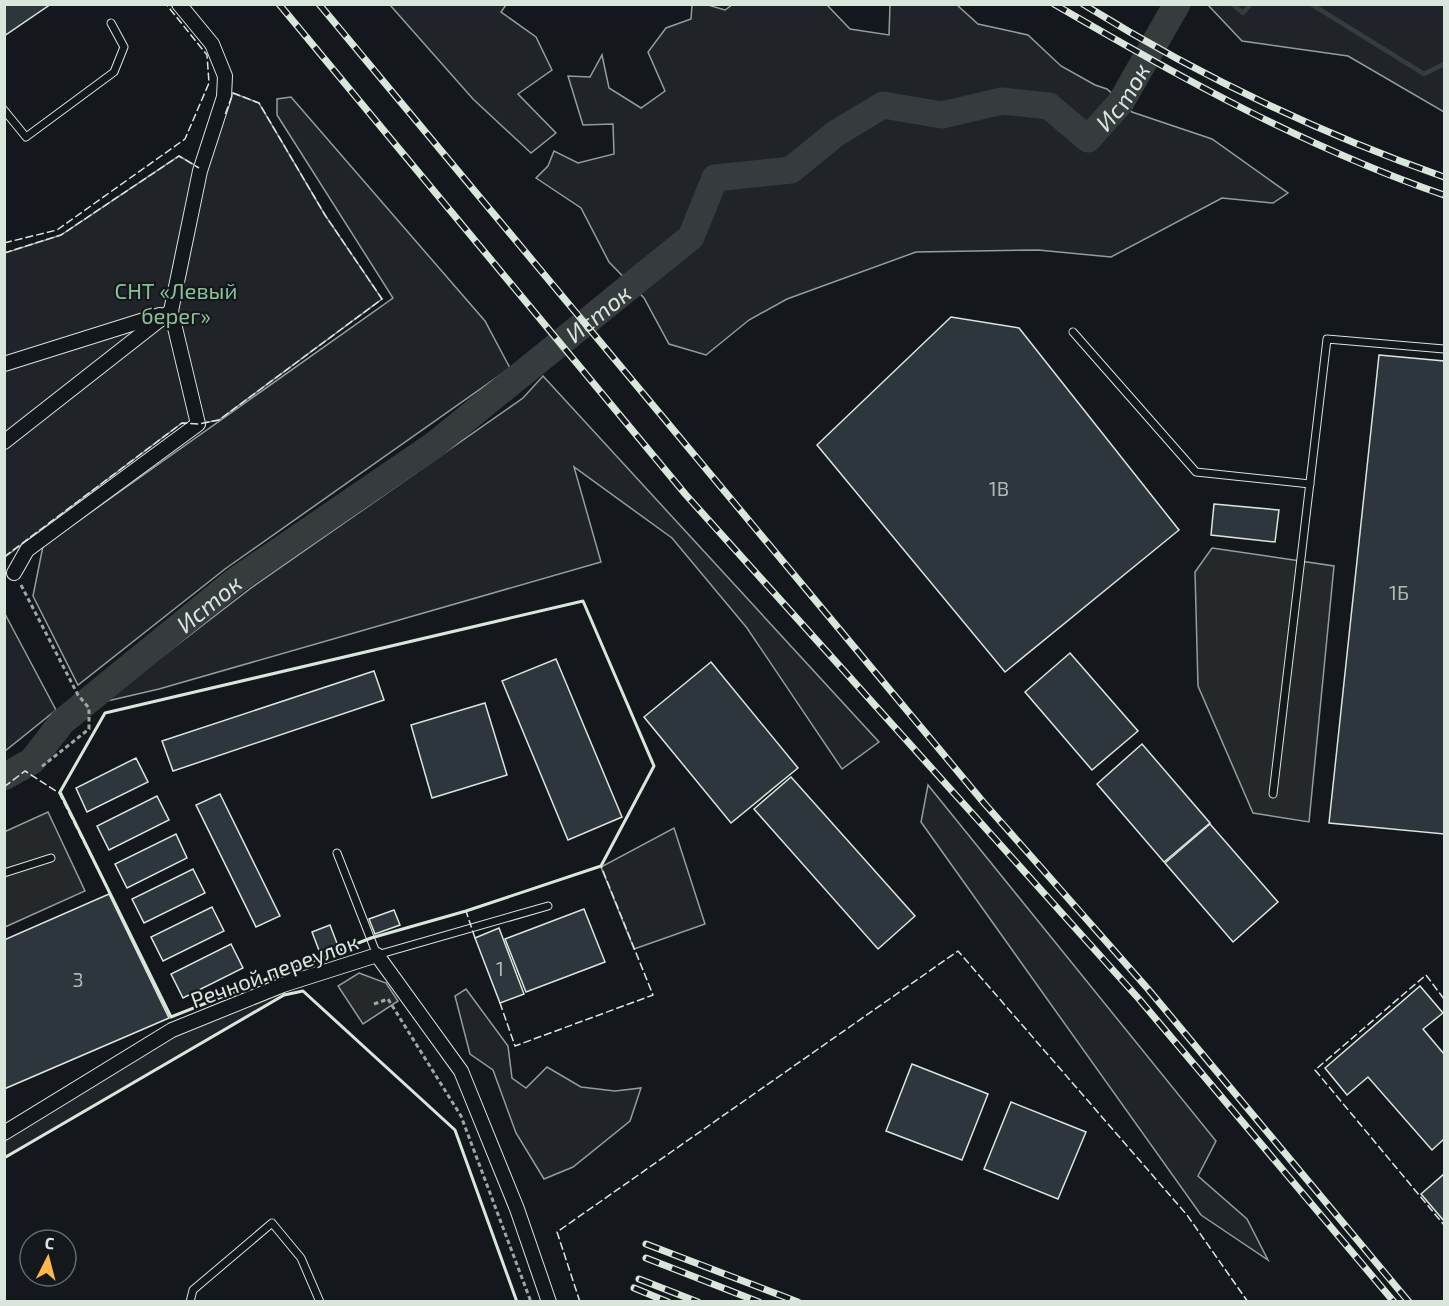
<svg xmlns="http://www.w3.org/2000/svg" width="1449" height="1306" font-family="'Exo 2',sans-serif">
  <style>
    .green { fill: #202428; stroke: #939e99; stroke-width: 1.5 }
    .parking { fill: #24282b; stroke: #939e99; stroke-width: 1.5 }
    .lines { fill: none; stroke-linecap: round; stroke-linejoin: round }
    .stream { stroke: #363b3e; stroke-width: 4.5 }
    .river { stroke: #363b3e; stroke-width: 27 }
    .building { fill: #2c363c; stroke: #d8e6dc; stroke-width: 1.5 }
    .lane-casing { stroke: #d8e6dc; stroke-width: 9 }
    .street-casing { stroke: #d8e6dc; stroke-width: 16 }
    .path { stroke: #9da8a2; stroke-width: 3; stroke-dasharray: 4.5 3; stroke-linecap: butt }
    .lane { stroke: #14181c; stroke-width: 7 }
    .street { stroke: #14181c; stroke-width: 14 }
    .rail-casing { stroke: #d8e6dc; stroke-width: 7 }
    .rail { stroke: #14181c; stroke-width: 4.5; stroke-dasharray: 14; stroke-linecap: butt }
    .fence { stroke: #d8e6dc; stroke-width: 1.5; stroke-dasharray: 8 3; stroke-linecap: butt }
    .wall { stroke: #d8e6dc; stroke-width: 3 }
    .labels { text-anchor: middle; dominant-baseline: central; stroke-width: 4.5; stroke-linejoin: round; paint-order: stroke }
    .number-label { font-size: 20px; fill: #adbab4 }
    .park-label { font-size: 22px; fill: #8ac095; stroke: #14181c }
    .street-label { font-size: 22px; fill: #d8e6dc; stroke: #14181c }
    .water-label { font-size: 24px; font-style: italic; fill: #d8e6dc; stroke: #14181c }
  </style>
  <rect width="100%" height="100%" fill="#14181c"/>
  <g class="green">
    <path d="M390,5H506L501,12L536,37L552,70L518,94L556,133L531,153L473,99Z"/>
    <path d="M957,5L978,24L1028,35L1061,66L1095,85L1107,89L1132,112L1212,139L1288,193L1273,203L1222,198L1111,257L1038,250L916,252L787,299L749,320L706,355L669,344L644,298L609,262L581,208L536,178L548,166L554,151L578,163L614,154L613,124L583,125L568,76L590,77L602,55L609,88L641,108L665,91L648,52L666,28L691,19L692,5H708L725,10L732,5H827L850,29L889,35L890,5Z"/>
    <path d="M1208,5H1444V112L1348,56L1242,41Z"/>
    <path d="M233,93L259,103L325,215L382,299L219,420L198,424L182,423L5,557V253L61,235L179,156L205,171Z"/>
    <path d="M291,97L485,321L510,368L225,569L78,685L33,596L43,546L393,298L277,115V99Z"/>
    <path d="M543,376L879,742L842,769L747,628L672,538L574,467L601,562L159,689L103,702L251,588L523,398Z"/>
    <path d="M5,614L56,710L5,751H4Z"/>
    <path d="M928,785L1216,1141L1198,1176L1247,1219L1268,1260L1201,1215L921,822Z"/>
    <path d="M674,828L705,924L634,949L601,867Z"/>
    <path d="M283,985L284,995L5,1158V1133L118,1060Z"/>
    <path d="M466,989L508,1046L512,1078L526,1088L547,1067L581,1087L615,1091L641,1088L630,1121L573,1167L544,1179L516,1133L493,1070L470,1054L455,996Z"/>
  </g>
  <g class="parking">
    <path d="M1212,548L1334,566L1309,822L1253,813L1198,686L1195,572Z"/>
    <path d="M48,812L85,891L5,927L4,832Z"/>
    <path d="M359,973L386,983L398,1001L363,1024L338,986Z"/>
  </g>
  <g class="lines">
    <g class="stream">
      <path d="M1232,4L1243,13L1251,4"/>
      <path d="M1311,4L1424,74L1444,64"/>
    </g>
    <path class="river" id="s1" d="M4,777L32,761L62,722L235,581L434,445L691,237L715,178L791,170L835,134L883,105L942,115L1002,101L1049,106L1088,139L1121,102L1177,4"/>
  </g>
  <g class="building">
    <path d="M4,4H51L4,36Z"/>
    <path d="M951,317L1019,328L1179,530L1005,672L817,445Z"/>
    <path d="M1379,355L1444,361V834L1329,823Z"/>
    <path d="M1214,504L1279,510L1275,542L1211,535Z"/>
    <path d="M1070,653L1138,731L1092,770L1025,692Z"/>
    <path d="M556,659L622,817L568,840L502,681Z"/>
    <path d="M711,662L798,768L731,823L644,717Z"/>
    <path d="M374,671L384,700L173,771L162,741Z"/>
    <path d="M485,703L507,775L432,798L411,725Z"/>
    <path d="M1142,744L1210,823L1164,862L1097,784Z"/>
    <path d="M136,758L148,782L87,812L76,788Z"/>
    <path d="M791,777L915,916L878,949L754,809Z"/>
    <path d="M220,794L280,916L256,927L196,805Z"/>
    <path d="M157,796L169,820L109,850L97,826Z"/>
    <path d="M1210,824L1278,902L1233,942L1165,863Z"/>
    <path d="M176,834L187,858L127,888L115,864Z"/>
    <path d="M193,869L205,893L144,923L132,899Z"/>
    <path d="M109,894L169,1018L4,1089V940Z"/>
    <path d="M212,907L224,931L163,961L151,937Z"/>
    <path d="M584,909L605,962L526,992L505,939Z"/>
    <path d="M394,910L400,925L375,934L369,919Z"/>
    <path d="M330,925L338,946L320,953L312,932Z"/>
    <path d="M499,928L524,994L500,1003L475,938Z"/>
    <path d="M231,944L243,968L183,998L171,974Z"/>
    <path d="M1420,986L1443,1013L1423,1029L1444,1054V1139L1432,1150L1368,1077L1347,1095L1325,1068Z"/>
    <path d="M912,1064L988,1094L962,1160L886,1131Z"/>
    <path d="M1011,1102L1086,1132L1058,1199L984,1169Z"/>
    <path d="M1444,1174V1221L1421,1194Z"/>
  </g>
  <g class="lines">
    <defs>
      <g id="lane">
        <path d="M4,110L26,137L114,72L124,47L111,23"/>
        <path d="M1073,332L1196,472L1310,484"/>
        <path d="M1273,794L1327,339L1444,349"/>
        <path d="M337,853L377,955L548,906"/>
        <path d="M4,873L51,858"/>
        <path d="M190,1302L193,1290L272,1223L301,1258L320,1302"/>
      </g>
      <g id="street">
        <path d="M4,364L160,315"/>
        <path d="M4,442L171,311"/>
        <path d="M14,573L27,550L198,424L171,311L200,171L224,97L225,76L212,44L179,4"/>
        <path d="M4,1133L172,1030L283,985L377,955L461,1071L517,1209L549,1302"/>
      </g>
    </defs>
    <use href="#lane" class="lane-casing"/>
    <use href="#street" class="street-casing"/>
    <g class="path">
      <path d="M21,585L78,695L89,708V729L40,768"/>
      <path d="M374,1004L388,999L461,1116L531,1302"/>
    </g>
    <use href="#lane" class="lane"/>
    <use href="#street" class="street"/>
    <defs>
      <g id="rail">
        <path d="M279,4L686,495L1139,999L1394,1302"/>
        <path d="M319,4L984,803L1148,989L1409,1302"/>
        <path d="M1054,4C1179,77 1307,148 1444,195"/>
        <path d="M1083,4C1196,74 1319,133 1444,177"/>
        <path d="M646,1244L798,1302"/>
        <path d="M646,1258L759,1302"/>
        <path d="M639,1279L698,1302"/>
        <path d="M634,1288L668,1302"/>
      </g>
    </defs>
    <use href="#rail" class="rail-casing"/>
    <use href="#rail" class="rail"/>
    <g class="fence">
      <path d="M4,243L57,230L185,139L209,83L207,55L166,4"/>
      <path d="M4,253L61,235L179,156L199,168"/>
      <path d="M4,557L182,423L198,424L219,420L382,299L325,215L259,103L233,93L225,115"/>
      <path d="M4,787L25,771L59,793L111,896"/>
      <path d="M475,938L466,911L601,866L653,995L515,1046L500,1003"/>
      <path d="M1444,999L1426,975L1315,1070L1444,1225"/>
      <path d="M580,1302L557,1232L958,951L1187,1215L1248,1302"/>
    </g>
    <g class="wall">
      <path d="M583,601L654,766L601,866L466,911L371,938L171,1017L60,792L105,713Z"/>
      <path d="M4,1158L284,995L303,991L455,1130L517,1302"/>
    </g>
  </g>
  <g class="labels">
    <g class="number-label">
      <text x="999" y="488">1В</text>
      <text x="1399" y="592">1Б</text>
      <text x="500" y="968">1</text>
      <text x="78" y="979">3</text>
    </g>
    <g class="park-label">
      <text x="176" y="290">СНТ «Левый<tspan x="176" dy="25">берег»</tspan></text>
    </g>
    <g class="street-label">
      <text transform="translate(274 970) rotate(-20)">Речной переулок</text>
    </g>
    <g class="water-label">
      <text stroke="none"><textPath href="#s1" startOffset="1404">Исток</textPath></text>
      <text stroke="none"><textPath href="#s1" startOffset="756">Исток</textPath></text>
      <text stroke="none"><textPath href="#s1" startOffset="270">Исток</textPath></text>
    </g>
  </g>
  <rect width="1449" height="1306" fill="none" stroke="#d8e6dc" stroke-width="12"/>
  <g transform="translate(48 1258) rotate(6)"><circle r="28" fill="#14181c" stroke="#626a69" stroke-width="1.5"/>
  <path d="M0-4.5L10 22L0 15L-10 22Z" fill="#ffb74d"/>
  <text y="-9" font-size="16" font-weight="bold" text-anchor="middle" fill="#d8e6dc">С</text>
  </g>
</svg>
